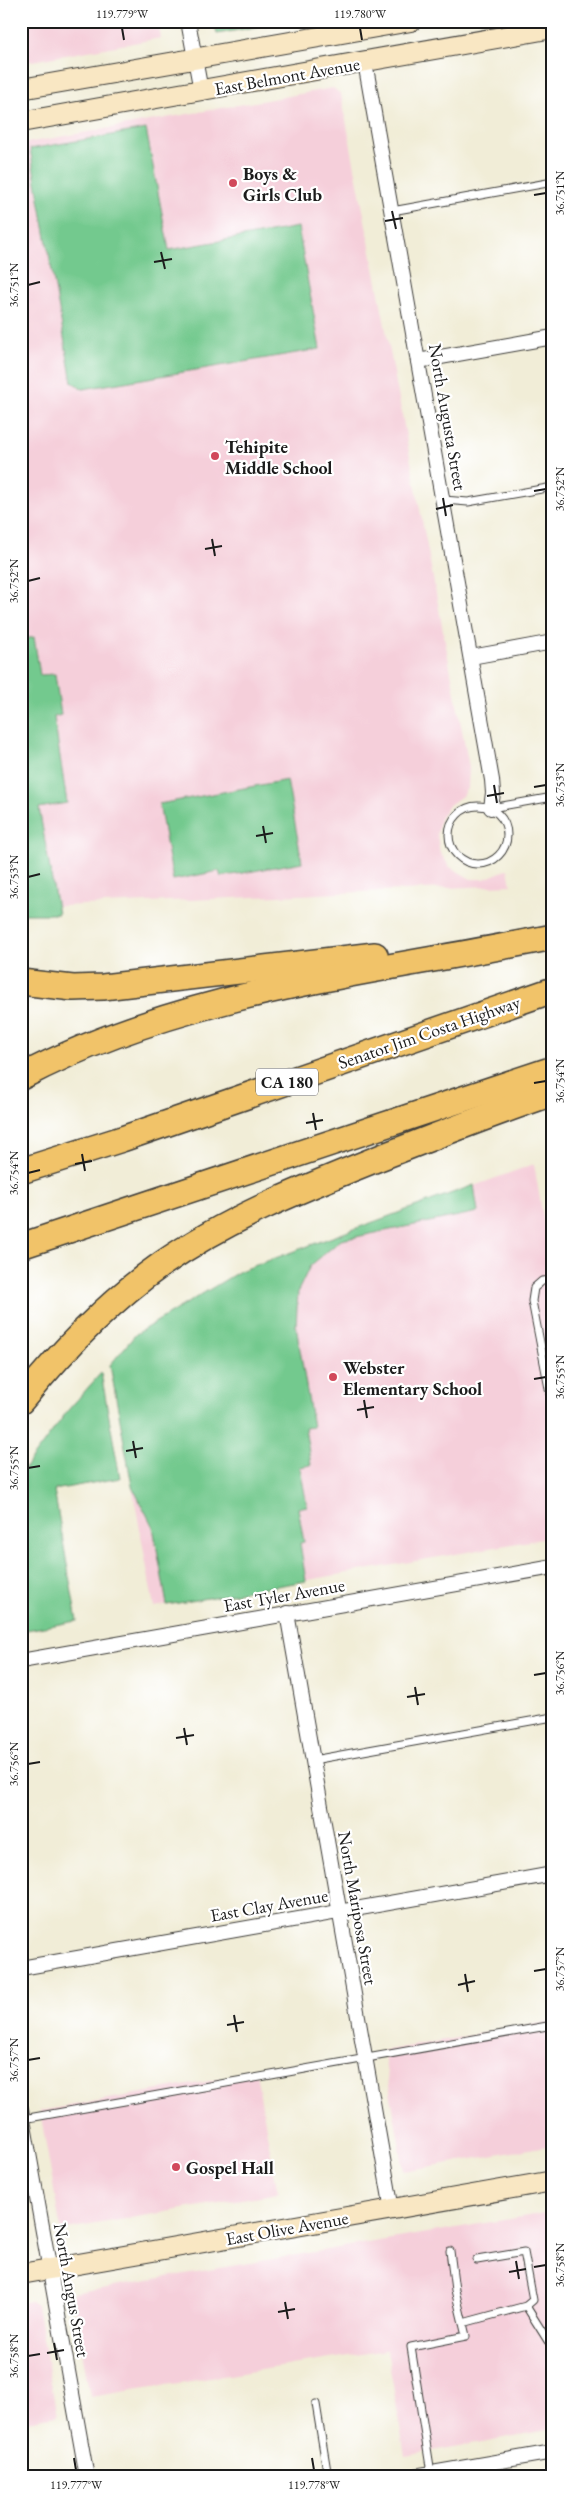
<svg xmlns="http://www.w3.org/2000/svg" width="574" height="2498" font-family="'EB Garamond',serif">
  <style>
    .built { fill: #f5cfda }
    .green { fill: #73c98e; stroke: #487255 }
    .lines { fill: none; stroke-linecap: round; stroke-linejoin: round }
    .lane-casing { stroke: #3c3b38; stroke-width: 9 }
    .street-casing { stroke: #3c3b38; stroke-width: 16 }
    .secondary-casing { stroke: #3c3b38; stroke-width: 22 }
    .highway-casing { stroke: #3c3b38; stroke-width: 28 }
    .lane { stroke: #fff; stroke-width: 7 }
    .street { stroke: #fff; stroke-width: 14 }
    .secondary { stroke: #f9e7c3; stroke-width: 20 }
    .highway { stroke: #f1c369; stroke-width: 25 }
    .ticks { fill: none; stroke: #1c1c1c; stroke-width: 2 }
    .poi-dot { fill: #d1495b; stroke: #fff; stroke-width: 2 }
    .labels { text-anchor: middle; dominant-baseline: central; stroke-width: 4.5; stroke-linejoin: round; paint-order: stroke }
    .shield { fill: #fff; stroke: #606060; stroke-width: 1 }
    .shield-label { font-size: 16px; font-weight: bold; fill: #1c1c1c }
    .street-label { font-size: 18px; fill: #1c1c1c; stroke: #fff }
    .poi-label { font-size: 18px; font-weight: bold; fill: #1c1c1c; stroke: #fff; text-anchor: start }
    .neatline { fill: none; stroke: #1c1c1c; stroke-width: 2 }
    .ticks-label { font-size: 12px; text-anchor: middle; fill: #1c1c1c }
  </style>
  <rect width="100%" height="100%" fill="#fff"/>
  <filter id="ink" filterUnits="userSpaceOnUse"><feTurbulence type="fractalNoise" baseFrequency=".02" numOctaves="2"/><feDisplacementMap in="SourceGraphic" scale="10" xChannelSelector="R" yChannelSelector="G"/><feConvolveMatrix kernelMatrix="1 2 1 2 8 2 1 2 1" color-interpolation-filters="sRGB"/></filter>
  <filter id="wash" filterUnits="userSpaceOnUse"><feTurbulence type="fractalNoise" baseFrequency=".0096" numOctaves="4" result="noise"/><feDisplacementMap in="SourceGraphic" scale="20" xChannelSelector="R" yChannelSelector="G"/><feGaussianBlur stdDeviation="1.12" result="paint"/><feColorMatrix in="noise" values="0 0 0 0 0 0 0 0 0 0 0 0 0 0 0 0 0 1.4 0 .05"/><feComposite in="paint" operator="in"/></filter>
  <g filter="url(#wash)">
    <rect width="100%" height="100%" fill="#f1edd7"/>
    <g class="built">
      <path d="M21,21H158L161,38L21,63Z"/>
      <path d="M333,88L341,94L469,767L468,787L462,796L448,806L440,819L437,835L440,853L450,867L471,879H484L508,869L511,885L21,908V144Z"/>
      <path d="M534,1164L553,1276V1537L154,1607L110,1365L136,1334L240,1271Z"/>
      <path d="M553,2021V2145L404,2171L383,2051Z"/>
      <path d="M256,2073L278,2193L61,2230L40,2111Z"/>
      <path d="M551,2212L553,2213V2429L405,2456L387,2350L90,2397L72,2293Z"/>
      <path d="M31,2301L37,2305L57,2416L21,2422V2303Z"/>
    </g>
    <g class="green">
      <path d="M214,21H271L272,24L217,34Z"/>
      <path d="M146,129L169,250L298,227L320,349L83,389L72,382L30,149Z"/>
      <path d="M21,620L25,639L34,637L40,675L55,674L61,715L54,717L67,803L39,808L58,914H21Z"/>
      <path d="M287,780L302,862L221,877L219,871L173,880L159,804Z"/>
      <path d="M474,1185L478,1212L341,1240L310,1266L298,1291L296,1326L313,1427L305,1428L311,1465L300,1467L307,1506L298,1508L304,1542L300,1543L306,1581L167,1605L153,1527L132,1486L110,1365L136,1334L240,1271Z"/>
      <path d="M101,1373L120,1478L54,1490L77,1621L21,1631V1473L69,1409Z"/>
    </g>
  </g>
  <g filter="url(#ink)">
    <g class="lines">
      <defs>
        <g id="lane">
          <path d="M392,211L553,182"/>
          <path d="M444,500L468,502L553,487"/>
          <circle cx="478" cy="835" r="29"/>
          <path d="M491,808L553,797"/>
          <path d="M553,1280L542,1281L534,1288L532,1301L553,1409"/>
          <path d="M313,1760L553,1717"/>
          <path d="M23,2119L553,2025"/>
          <path d="M526,2306L548,2341H553"/>
          <path d="M463,2323L526,2306L533,2300L524,2252L477,2260"/>
          <path d="M316,2404L328,2477"/>
          <path d="M431,2473L411,2347L466,2336L455,2290L450,2251"/>
        </g>
        <g id="street">
          <path d="M188,21L201,91"/>
          <path d="M365,62L492,780L493,793L491,808"/>
          <path d="M418,361L553,337"/>
          <path d="M471,657L553,642"/>
          <path d="M287,1613L392,2210"/>
          <path d="M21,1661L553,1567"/>
          <path d="M21,1968L553,1874"/>
          <path d="M21,2109L87,2477"/>
          <path d="M409,2477L553,2452"/>
        </g>
        <g id="secondary">
          <path d="M21,89L411,21"/>
          <path d="M21,122L553,28"/>
          <path d="M21,2274L553,2181"/>
        </g>
        <g id="highway">
          <path d="M21,982L73,988L103,987L375,955"/>
          <path d="M21,1077C186,990 373,973 553,937"/>
          <path d="M21,1171L122,1139L553,990"/>
          <path d="M21,1246L553,1069"/>
          <path d="M21,1401C62,1351 109,1301 162,1264C225,1220 297,1191 369,1162C430,1138 491,1114 553,1093"/>
        </g>
      </defs>
      <use href="#lane" class="lane-casing"/>
      <use href="#street" class="street-casing"/>
      <use href="#secondary" class="secondary-casing"/>
      <use href="#highway" class="highway-casing"/>
      <use href="#lane" class="lane"/>
      <use href="#street" class="street"/>
      <use href="#secondary" class="secondary"/>
      <use href="#highway" class="highway"/>
    </g>
  </g>
  <path class="ticks" d="M122,28L124,40M360,28L362,40M534,195L546,193M392,211L396,229M385,221L403,218M161,252L165,269M154,262L172,259M28,285L40,282M534,491L546,489M443,498L446,516M436,509L453,505M212,539L215,556M205,549L222,546M28,581L40,578M494,785L497,803M534,787L546,785M487,796L504,793M263,826L266,843M256,836L273,833M28,877L40,874M534,1083L546,1081M313,1113L316,1130M306,1123L323,1120M82,1154L85,1171M75,1164L92,1161M28,1173L40,1170M534,1379L546,1377M364,1400L367,1418M357,1410L374,1407M133,1441L136,1458M126,1451L143,1448M28,1468L40,1466M534,1675L546,1673M415,1687L418,1705M407,1697L425,1694M184,1728L187,1745M176,1738L194,1735M28,1764L40,1762M534,1971L546,1969M465,1974L468,1992M458,1985L475,1981M234,2015L237,2032M227,2025L244,2022M28,2060L40,2058M516,2261L519,2279M534,2267L546,2265M509,2272L526,2269M285,2302L288,2319M278,2312L295,2309M54,2343L57,2360M47,2353L64,2350M28,2356L40,2354M74,2458L76,2470M312,2458L314,2470"/>
  <g class="poi-dot">
    <circle cx="233" cy="183" r="5"/>
    <circle cx="215" cy="456" r="5"/>
    <circle cx="333" cy="1377" r="5"/>
    <circle cx="176" cy="2167" r="5"/>
  </g>
  <g class="labels">
    <rect class="shield" x="256" y="1068.5" width="62" height="27" rx="4"/>
    <g class="shield-label">
      <text x="287" y="1082">CA 180</text>
    </g>
    <g class="street-label">
      <text transform="translate(287 76) rotate(-10)">East Belmont Avenue</text>
      <text transform="translate(448 417) rotate(80)">North Augusta Street</text>
      <text transform="translate(429 1032) rotate(-19)">Senator Jim Costa Highway</text>
      <text transform="translate(284 1595) rotate(-10)">East Tyler Avenue</text>
      <text transform="translate(269 1905) rotate(-10)">East Clay Avenue</text>
      <text transform="translate(358 1908) rotate(80)">North Mariposa Street</text>
      <text transform="translate(287 2228) rotate(-10)">East Olive Avenue</text>
      <text transform="translate(72 2290) rotate(80)">North Angus Street</text>
    </g>
    <g class="poi-label">
      <text x="243" y="173">Boys &amp;<tspan x="243" dy="21">Girls Club</tspan></text>
      <text x="225" y="446">Tehipite<tspan x="225" dy="21">Middle School</tspan></text>
      <text x="343" y="1367">Webster<tspan x="343" dy="21">Elementary School</tspan></text>
      <text x="186" y="2167">Gospel Hall</text>
    </g>
  </g>
  <rect width="574" height="2498" fill="none" stroke="#fff" stroke-width="55"/>
  <rect x="28" y="28" width="518" height="2442" class="neatline"/>
  <g class="ticks-label">
    <text x="122" y="18">119.779°W</text>
    <text x="360" y="18">119.780°W</text>
    <text transform="translate(560 193) rotate(-90)" y="4">36.751°N</text>
    <text transform="translate(14 285) rotate(-90)" y="4">36.751°N</text>
    <text transform="translate(560 489) rotate(-90)" y="4">36.752°N</text>
    <text transform="translate(14 581) rotate(-90)" y="4">36.752°N</text>
    <text transform="translate(560 785) rotate(-90)" y="4">36.753°N</text>
    <text transform="translate(14 877) rotate(-90)" y="4">36.753°N</text>
    <text transform="translate(560 1081) rotate(-90)" y="4">36.754°N</text>
    <text transform="translate(14 1173) rotate(-90)" y="4">36.754°N</text>
    <text transform="translate(560 1377) rotate(-90)" y="4">36.755°N</text>
    <text transform="translate(14 1468) rotate(-90)" y="4">36.755°N</text>
    <text transform="translate(560 1673) rotate(-90)" y="4">36.756°N</text>
    <text transform="translate(14 1764) rotate(-90)" y="4">36.756°N</text>
    <text transform="translate(560 1969) rotate(-90)" y="4">36.757°N</text>
    <text transform="translate(14 2060) rotate(-90)" y="4">36.757°N</text>
    <text transform="translate(560 2265) rotate(-90)" y="4">36.758°N</text>
    <text transform="translate(14 2356) rotate(-90)" y="4">36.758°N</text>
    <text x="76" y="2489">119.777°W</text>
    <text x="314" y="2489">119.778°W</text>
  </g>
</svg>
